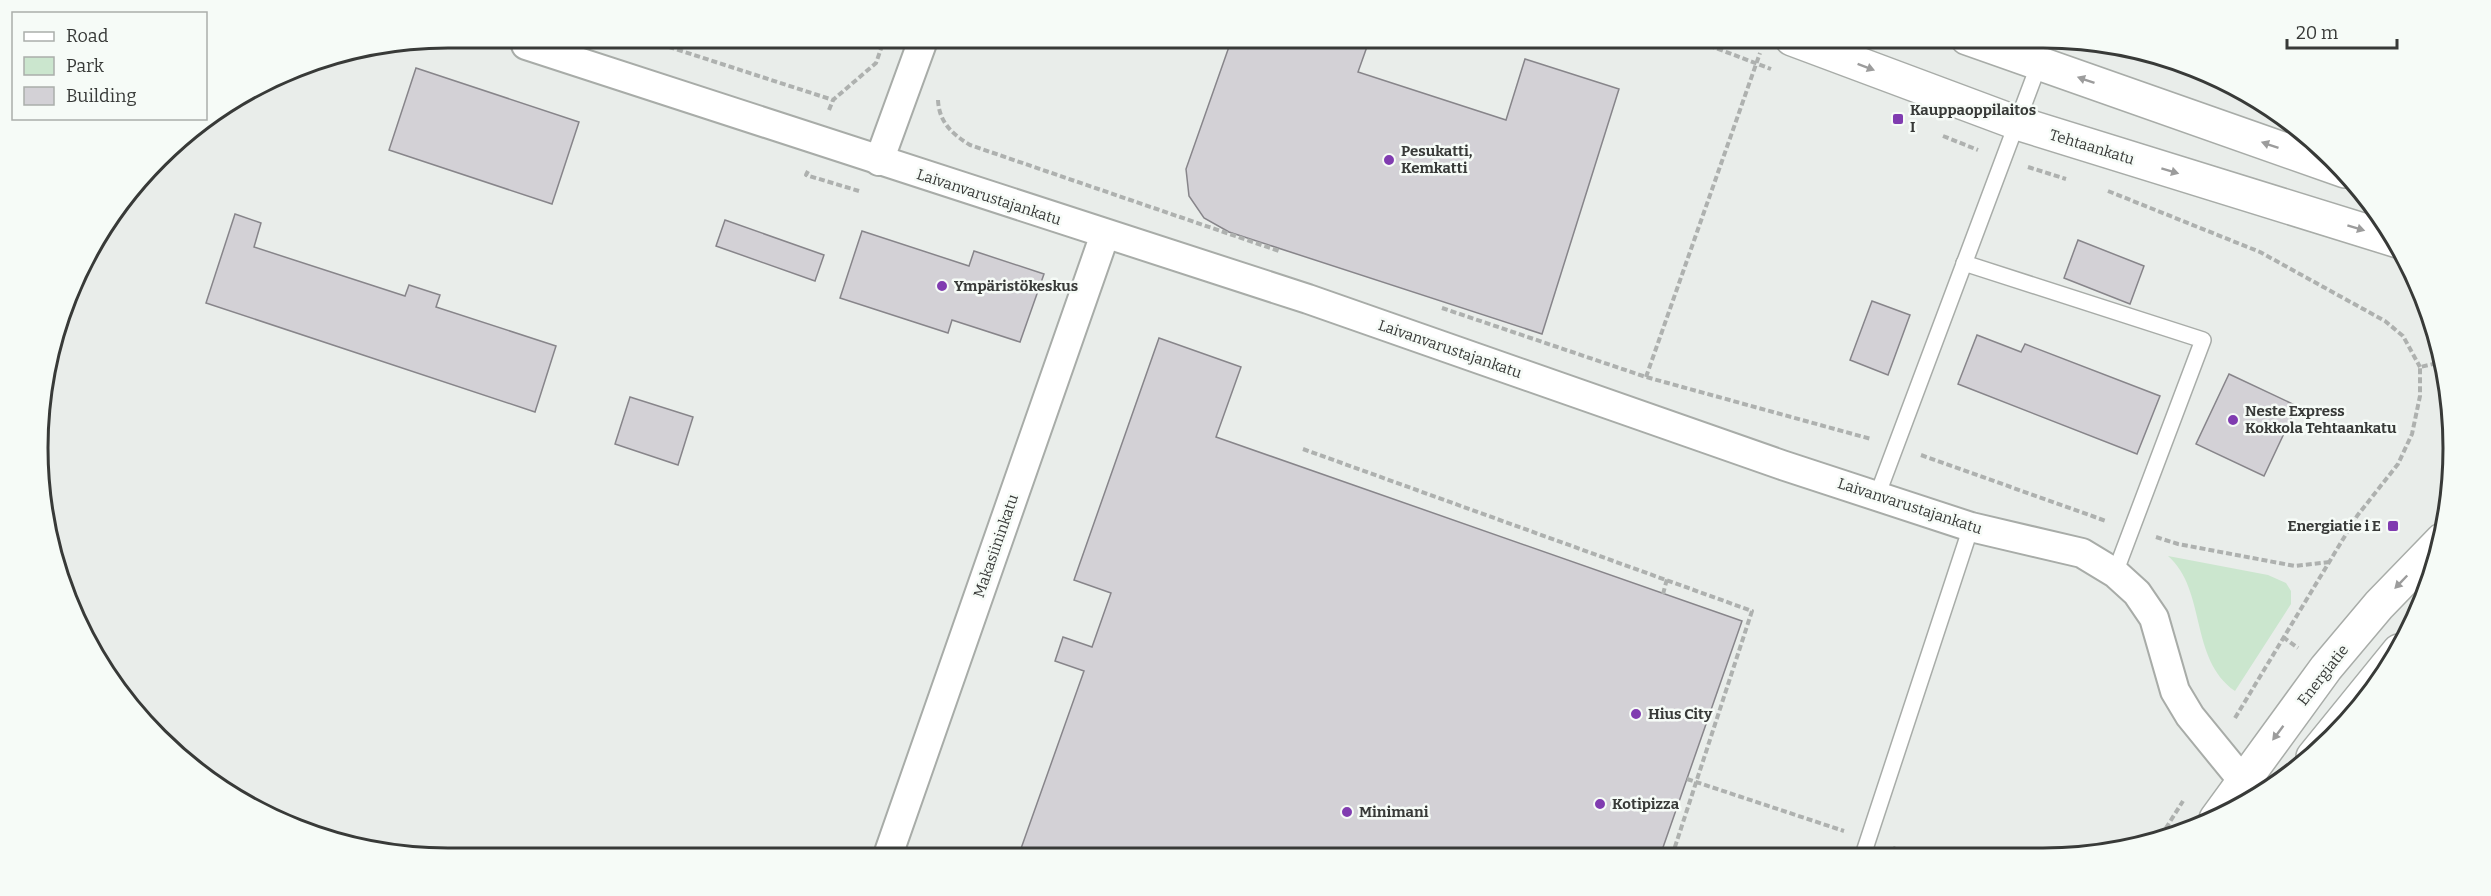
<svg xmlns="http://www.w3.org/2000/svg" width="2491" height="896" font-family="Bitter,serif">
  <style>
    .green { fill: #cbe6ce }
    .building { fill: #d3d1d6; stroke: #87858a; stroke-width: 1.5 }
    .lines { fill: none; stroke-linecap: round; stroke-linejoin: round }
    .lane-casing { stroke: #a8aca8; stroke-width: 18 }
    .street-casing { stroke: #a8aca8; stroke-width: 32 }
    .secondary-casing { stroke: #a8aca8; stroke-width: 36 }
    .path { stroke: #aeb1af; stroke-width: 4; stroke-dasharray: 6 3; stroke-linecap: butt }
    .lane { stroke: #fff; stroke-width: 15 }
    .street { stroke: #fff; stroke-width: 28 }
    .secondary { stroke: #fff; stroke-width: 33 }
    .oneway { fill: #9c9c9c }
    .poi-dot { fill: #803cb0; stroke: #f6fbf7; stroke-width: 2 }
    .labels { text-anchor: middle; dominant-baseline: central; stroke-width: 5; stroke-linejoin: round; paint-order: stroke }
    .poi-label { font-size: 15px; font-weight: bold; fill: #383a38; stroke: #f6fbf7; text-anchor: start }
    .street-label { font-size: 15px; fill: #383a38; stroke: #f6fbf7 }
    .rim { fill: none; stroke: #383a38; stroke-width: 3 }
  </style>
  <rect width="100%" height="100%" fill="#e9edea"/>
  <path class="green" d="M2168,556L2268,575L2286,583L2291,591V604L2235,691C2189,659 2207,590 2168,556Z"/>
  <g class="building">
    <path d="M1231,41H1369L1358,72L1506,120L1525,59L1619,89L1542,334L1229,232L1204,218L1189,196L1186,169Z"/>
    <path d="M416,68L579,122L552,204L389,150Z"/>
    <path d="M235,214L261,223L254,247L405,296L409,285L440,295L436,307L556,346L535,412L206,303Z"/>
    <path d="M725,220L824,255L815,281L716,246Z"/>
    <path d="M862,231L969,266L974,251L1044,274L1020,342L952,320L948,333L840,298Z"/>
    <path d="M2078,240L2144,266L2130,304L2064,278Z"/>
    <path d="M1872,301L1910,315L1888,375L1850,360Z"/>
    <path d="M1977,335L2021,352L2025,344L2160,396L2137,454L1958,384Z"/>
    <path d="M1159,338L1241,367L1216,437L1742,621L1660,856L1018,857L1084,671L1055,661L1063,637L1092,647L1111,593L1074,580Z"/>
    <path d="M2229,374L2297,406L2264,476L2196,444Z"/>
    <path d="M630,397L693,417L678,465L615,444Z"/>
  </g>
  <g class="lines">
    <defs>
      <g id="lane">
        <path d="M1964,263L2203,340L2115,573"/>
        <path d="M1877,496L2039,64"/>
        <path d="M1863,855L1971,527"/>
      </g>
      <g id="street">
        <path d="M526,45L1308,299L1782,465L1971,527L2082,553L2115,573L2137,593L2154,618L2175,691L2190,716L2243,781L2260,793"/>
        <path d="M879,161L922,43"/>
        <path d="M887,858L1105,234"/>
      </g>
      <g id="secondary">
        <path d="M1967,38L2345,171"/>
        <path d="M1792,39L2017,123L2398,241"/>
        <path d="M2313,757L2399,651"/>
        <path d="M2216,819L2326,668L2379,605L2442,540"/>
      </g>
    </defs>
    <use href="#lane" class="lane-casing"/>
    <use href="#street" class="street-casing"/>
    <use href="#secondary" class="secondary-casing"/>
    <g class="path">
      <path d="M1692,39L1771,69"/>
      <path d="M660,44L833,100L876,63L883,43"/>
      <path d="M2119,47L2245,92"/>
      <path d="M938,100C939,122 952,134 970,145L1279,251"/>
      <path d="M829,110L833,100"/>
      <path d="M1943,136L1978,150"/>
      <path d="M2028,167L2066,179"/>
      <path d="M808,171L806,175L859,191"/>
      <path d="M2108,191L2260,252L2385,321L2403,336L2420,367"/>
      <path d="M1442,308L1646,377L1871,439"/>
      <path d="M1646,377L1760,53"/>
      <path d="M1303,449L1752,611L1672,856"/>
      <path d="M1921,455L2106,521"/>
      <path d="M2156,537L2178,544L2295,566L2330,562"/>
      <path d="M1663,594L1667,579"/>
      <path d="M2283,637L2298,648"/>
      <path d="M2235,718L2357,516L2398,464L2412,434L2420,396V367L2442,362"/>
      <path d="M1687,779L1844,831"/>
      <path d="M2161,836L2183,801"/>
      <path d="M1893,848L1912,855"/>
    </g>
    <use href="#lane" class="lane"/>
    <use href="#street" class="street"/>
    <use href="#secondary" class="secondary"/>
  </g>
  <defs><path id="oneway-solid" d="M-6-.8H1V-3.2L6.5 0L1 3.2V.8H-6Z" transform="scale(1.5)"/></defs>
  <g class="oneway">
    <use href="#oneway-solid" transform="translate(1866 67) rotate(21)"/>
    <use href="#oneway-solid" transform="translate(2086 80) rotate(-161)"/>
    <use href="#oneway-solid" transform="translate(2270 145) rotate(-161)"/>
    <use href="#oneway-solid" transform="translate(2170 171) rotate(17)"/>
    <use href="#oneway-solid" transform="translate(2356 228) rotate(17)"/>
    <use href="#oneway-solid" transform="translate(2401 582) rotate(134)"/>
    <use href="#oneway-solid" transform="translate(2278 733) rotate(127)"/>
  </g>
  <g class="poi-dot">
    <rect x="1892" y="113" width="12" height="12" rx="3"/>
    <circle cx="1389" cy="160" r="6"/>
    <circle cx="942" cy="286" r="6"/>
    <circle cx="2233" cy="420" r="6"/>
    <rect x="2387" y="520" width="12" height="12" rx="3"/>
    <circle cx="1636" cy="714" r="6"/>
    <circle cx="1600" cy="804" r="6"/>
    <circle cx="1347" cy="812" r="6"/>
  </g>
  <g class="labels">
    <g class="poi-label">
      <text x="1910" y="110">Kauppaoppilaitos<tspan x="1910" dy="17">I</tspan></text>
      <text x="1401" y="151">Pesukatti,<tspan x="1401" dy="17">Kemkatti</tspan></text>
      <text x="954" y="286">Ympäristökeskus</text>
      <text x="2245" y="411">Neste Express<tspan x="2245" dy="17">Kokkola Tehtaankatu</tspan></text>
      <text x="2381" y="526" text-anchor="end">Energiatie i E</text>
      <text x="1648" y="714">Hius City</text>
      <text x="1612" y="804">Kotipizza</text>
      <text x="1359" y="812">Minimani</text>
    </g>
    <g class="street-label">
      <text transform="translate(2092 147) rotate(17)">Tehtaankatu</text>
      <text transform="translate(989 197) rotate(18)">Laivanvarustajankatu</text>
      <text transform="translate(1450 349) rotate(19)">Laivanvarustajankatu</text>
      <text transform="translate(1910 506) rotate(18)">Laivanvarustajankatu</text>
      <text transform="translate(996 546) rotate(-71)">Makasiininkatu</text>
      <text transform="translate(2323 675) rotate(-52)">Energiatie</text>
    </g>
  </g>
  <path d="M0 0H2491V896H0ZM448 48H2043A400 400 0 0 1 2443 448V448A400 400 0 0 1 2043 848H448A400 400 0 0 1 48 448V448A400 400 0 0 1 448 48Z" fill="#f6fbf7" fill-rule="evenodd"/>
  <path class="rim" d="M448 48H2043A400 400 0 0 1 2443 448V448A400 400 0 0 1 2043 848H448A400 400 0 0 1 48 448V448A400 400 0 0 1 448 48Z"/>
  <rect x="12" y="12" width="195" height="108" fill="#f6fbf7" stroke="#aaaeab" stroke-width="1.5"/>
  <rect x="24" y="32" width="30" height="9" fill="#ffffff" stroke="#aaaeab" stroke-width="1.5"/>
  <text x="66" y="42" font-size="18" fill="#383a38">Road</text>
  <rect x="24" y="57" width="30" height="18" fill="#cbe6ce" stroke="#aaaeab" stroke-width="1.5"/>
  <text x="66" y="72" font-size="18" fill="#383a38">Park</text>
  <rect x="24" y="87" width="30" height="18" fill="#d3d1d6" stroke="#aaaeab" stroke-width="1.5"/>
  <text x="66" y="102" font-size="18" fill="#383a38">Building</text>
  <path d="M2287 39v9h110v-9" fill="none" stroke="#383a38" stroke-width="3"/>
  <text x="2296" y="39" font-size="18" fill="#383a38" stroke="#f6fbf7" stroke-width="4.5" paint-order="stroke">20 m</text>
</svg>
